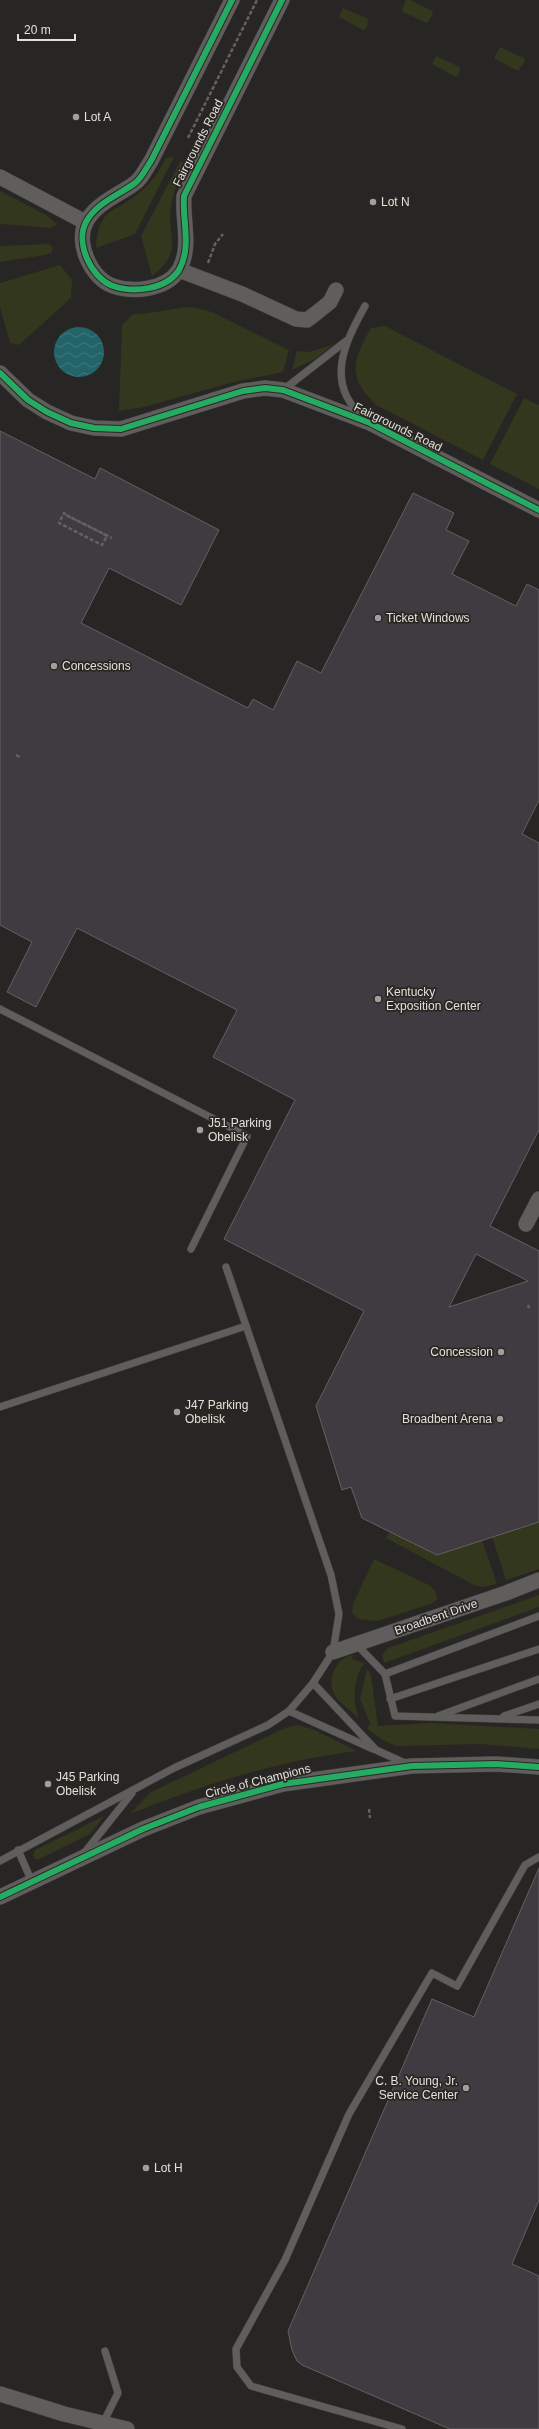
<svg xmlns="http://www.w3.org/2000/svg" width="539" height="2429" font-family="Arial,sans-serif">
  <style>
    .green { fill: #32371d }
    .water { fill: url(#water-waves) }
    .building { fill: #403a41; stroke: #636162; fill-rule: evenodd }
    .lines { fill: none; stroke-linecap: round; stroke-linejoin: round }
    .service-casing { stroke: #43413f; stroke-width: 8 }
    .minor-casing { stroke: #43413f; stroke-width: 16 }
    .path { stroke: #636260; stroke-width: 2.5; stroke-dasharray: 4 2; stroke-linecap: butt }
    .service { stroke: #5f5e5c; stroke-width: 7 }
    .minor { stroke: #5f5e5c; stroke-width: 15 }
    .cycleway-casing { stroke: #2a2722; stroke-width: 8 }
    .cycleway { stroke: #26ab63; stroke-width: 6 }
    .poi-dot { fill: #a19f9c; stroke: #2a2722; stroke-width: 1.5 }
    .labels { text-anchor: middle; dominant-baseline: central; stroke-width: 3.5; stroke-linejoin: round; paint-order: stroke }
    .poi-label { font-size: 12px; fill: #e2e0dd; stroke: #2a2722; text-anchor: start }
    .street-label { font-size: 12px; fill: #e2e0dd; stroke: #2a2722 }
  </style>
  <defs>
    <pattern id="water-waves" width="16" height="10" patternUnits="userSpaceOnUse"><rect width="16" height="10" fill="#226468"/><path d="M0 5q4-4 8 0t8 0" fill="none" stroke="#427a7d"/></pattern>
  </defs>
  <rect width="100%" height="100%" fill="#282624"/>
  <g class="green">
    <path d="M406,0H411L432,11L433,14L427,23L403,12L402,9Z"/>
    <path d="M343,8L368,19L367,27L363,30L339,17Z"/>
    <path d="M500,47L524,58L525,61L518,71L495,59V56Z"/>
    <path d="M436,56L460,67L459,75L456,77L432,64Z"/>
    <path d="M174,157L135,234L96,248C99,205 114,215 140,192C152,182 159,172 166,158Z"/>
    <path d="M181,160L184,167C179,180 173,192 171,206C166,237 185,251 152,276L141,236Z"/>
    <path d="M0,191L48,216L57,225L50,228L0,224Z"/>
    <path d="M49,244L53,248L51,253L45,255L0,262V246Z"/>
    <path d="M60,265L72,280L71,298L19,345L10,343L0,307V283Z"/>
    <path d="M192,307L212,312L289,350L283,372L230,383L144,407L119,411L122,325L133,314C153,314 172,308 192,307Z"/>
    <path d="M385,326L517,394L483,460L376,405C347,376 352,361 371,328Z"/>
    <path d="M334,344L315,359L292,370L297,351L309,352Z"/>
    <path d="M524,398L539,405V489L490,464Z"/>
    <path d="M539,1522V1569L506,1580L492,1537Z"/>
    <path d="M390,1531L437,1555L482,1540L497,1584L482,1587L474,1585L386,1538Z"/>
    <path d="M374,1559L429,1585L435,1591L438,1599L431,1604L377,1621L358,1619L352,1613L353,1604Z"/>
    <path d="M539,1595V1607L384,1663L382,1655L388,1648Z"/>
    <path d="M353,1655L352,1659L364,1663C353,1680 352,1699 359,1718C351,1711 342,1705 336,1697C325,1683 335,1657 353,1655Z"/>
    <path d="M367,1669L371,1675L378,1726L429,1723L539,1729V1749L480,1744L396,1746L383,1740L367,1729L370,1723L360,1699Z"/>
    <path d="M296,1725L312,1729L357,1751C278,1761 204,1784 130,1814L151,1792L283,1729Z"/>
    <path d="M104,1816L90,1834L39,1859H35L33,1856L35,1850Z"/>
  </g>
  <circle class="water" cx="79" cy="352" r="25"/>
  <g class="building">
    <path d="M0,431L95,479L100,468L219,530L181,605L109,568L81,623L248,708L253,699L273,710L297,661L321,673L413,493L454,513L446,530L469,541L452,574L516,606L527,584L539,590V800L522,834L539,843V1130L490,1226L539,1251V1522L437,1555L362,1518L351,1487L342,1490L316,1406L364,1311L224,1239L295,1100L213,1057L237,1010L77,928L36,1007L7,992L32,942L0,925ZM476,1254L528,1281L449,1307Z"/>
    <path d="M539,1868V2200L512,2264L539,2276V2429H450L302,2365L297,2361L292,2350L288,2331L432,1999L474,2017Z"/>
  </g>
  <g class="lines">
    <defs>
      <g id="service">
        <path d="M283,390L346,341"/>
        <path d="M361,415C325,382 345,342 365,306"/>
        <path d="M0,1009L247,1136L191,1249"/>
        <path d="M0,1407L246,1326"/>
        <path d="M356,1644L385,1674L395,1716L539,1720"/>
        <path d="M385,1674L539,1616"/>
        <path d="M313,1683L376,1750L407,1764"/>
        <path d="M390,1699L539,1649"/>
        <path d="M289,1711L373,1749"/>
        <path d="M438,1716L539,1679"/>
        <path d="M504,1716L539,1704"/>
        <path d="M18,1850L32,1882"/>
        <path d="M85,1852L132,1793"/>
        <path d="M0,1861L174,1768L268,1725L289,1711L313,1683L333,1652L339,1614L331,1575L226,1267"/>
        <path d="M103,2423L118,2393L105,2351"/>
        <path d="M402,2429L251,2386L237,2367L236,2349L285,2260L349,2114L432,1973L457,1986L525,1865L539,1857"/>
      </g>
      <g id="minor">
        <path d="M232,0L151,161C146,168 142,178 135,183C119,195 96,203 86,222C75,243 91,278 113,286C133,293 166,290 179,270C192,247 182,220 184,196L282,0"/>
        <path d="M0,177L85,222"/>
        <path d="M179,270L242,294L296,319L307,320L315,314L330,302L336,290"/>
        <path d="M0,373L28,400L47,412L71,423L94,428L121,429L243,391L265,388L283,390L370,423L539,510"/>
        <path d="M526,1224L539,1199"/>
        <path d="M333,1652L506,1593L539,1580"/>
        <path d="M0,1897L143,1829L199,1807L283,1784L412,1766L496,1764L539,1767"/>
        <path d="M0,2394L64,2414L127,2429"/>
      </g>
    </defs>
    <use href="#service" class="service-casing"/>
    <use href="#minor" class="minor-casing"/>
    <g class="path">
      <path d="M188,138L257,0"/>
      <path d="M208,263L215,244L223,234"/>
      <path d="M66,515L102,533L107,536L102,545L59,523L64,513L68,516L112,538"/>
      <path d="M16,755L20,757"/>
      <path d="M528,1305L529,1308"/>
      <path d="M369,1809L370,1818"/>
    </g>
    <use href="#service" class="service"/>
    <use href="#minor" class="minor"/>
    <defs>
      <g id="cycleway">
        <path d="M232,0L151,161C146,168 142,178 135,183C119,195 96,203 86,222C75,243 91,278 113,286C133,293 166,290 179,270C192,247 182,220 184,196L282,0"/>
        <path d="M0,373L28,400L47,412L71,423L94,428L121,429L243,391L265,388L283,390L370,423L539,510"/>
        <path d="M0,1897L143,1829L199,1807L283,1784L412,1766L496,1764L539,1767"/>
      </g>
    </defs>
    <use href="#cycleway" class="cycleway-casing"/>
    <use href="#cycleway" class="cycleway"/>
  </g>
  <g class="poi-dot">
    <circle cx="76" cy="117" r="4"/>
    <circle cx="373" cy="202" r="4"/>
    <circle cx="378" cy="618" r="4"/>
    <circle cx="54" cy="666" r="4"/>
    <circle cx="378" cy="999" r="4"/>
    <circle cx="200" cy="1130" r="4"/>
    <circle cx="501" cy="1352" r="4"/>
    <circle cx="177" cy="1412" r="4"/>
    <circle cx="500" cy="1419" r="4"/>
    <circle cx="48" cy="1784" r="4"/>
    <circle cx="466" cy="2088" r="4"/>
    <circle cx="146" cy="2168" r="4"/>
  </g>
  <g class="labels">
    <g class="poi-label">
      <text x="84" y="117">Lot A</text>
      <text x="381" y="202">Lot N</text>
      <text x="386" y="618">Ticket Windows</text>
      <text x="62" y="666">Concessions</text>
      <text x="386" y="992">Kentucky<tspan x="386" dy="14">Exposition Center</tspan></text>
      <text x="208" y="1123">J51 Parking<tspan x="208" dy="14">Obelisk</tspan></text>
      <text x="493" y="1352" text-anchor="end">Concession</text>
      <text x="185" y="1405">J47 Parking<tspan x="185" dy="14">Obelisk</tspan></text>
      <text x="492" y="1419" text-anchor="end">Broadbent Arena</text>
      <text x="56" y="1777">J45 Parking<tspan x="56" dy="14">Obelisk</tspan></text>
      <text x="458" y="2081" text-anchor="end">C. B. Young, Jr.<tspan x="458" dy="14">Service Center</tspan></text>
      <text x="154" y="2168">Lot H</text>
    </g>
    <g class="street-label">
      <text transform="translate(198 143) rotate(-63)">Fairgrounds Road</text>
      <text transform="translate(398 427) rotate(26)">Fairgrounds Road</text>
      <text transform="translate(436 1617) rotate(-19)">Broadbent Drive</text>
      <text transform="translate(258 1781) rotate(-14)">Circle of Champions</text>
    </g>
  </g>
  <path d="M18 34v6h57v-6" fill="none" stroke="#e2e0dd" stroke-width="2"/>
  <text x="24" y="34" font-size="12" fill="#e2e0dd" stroke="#2a2722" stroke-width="3" paint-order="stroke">20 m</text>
</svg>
